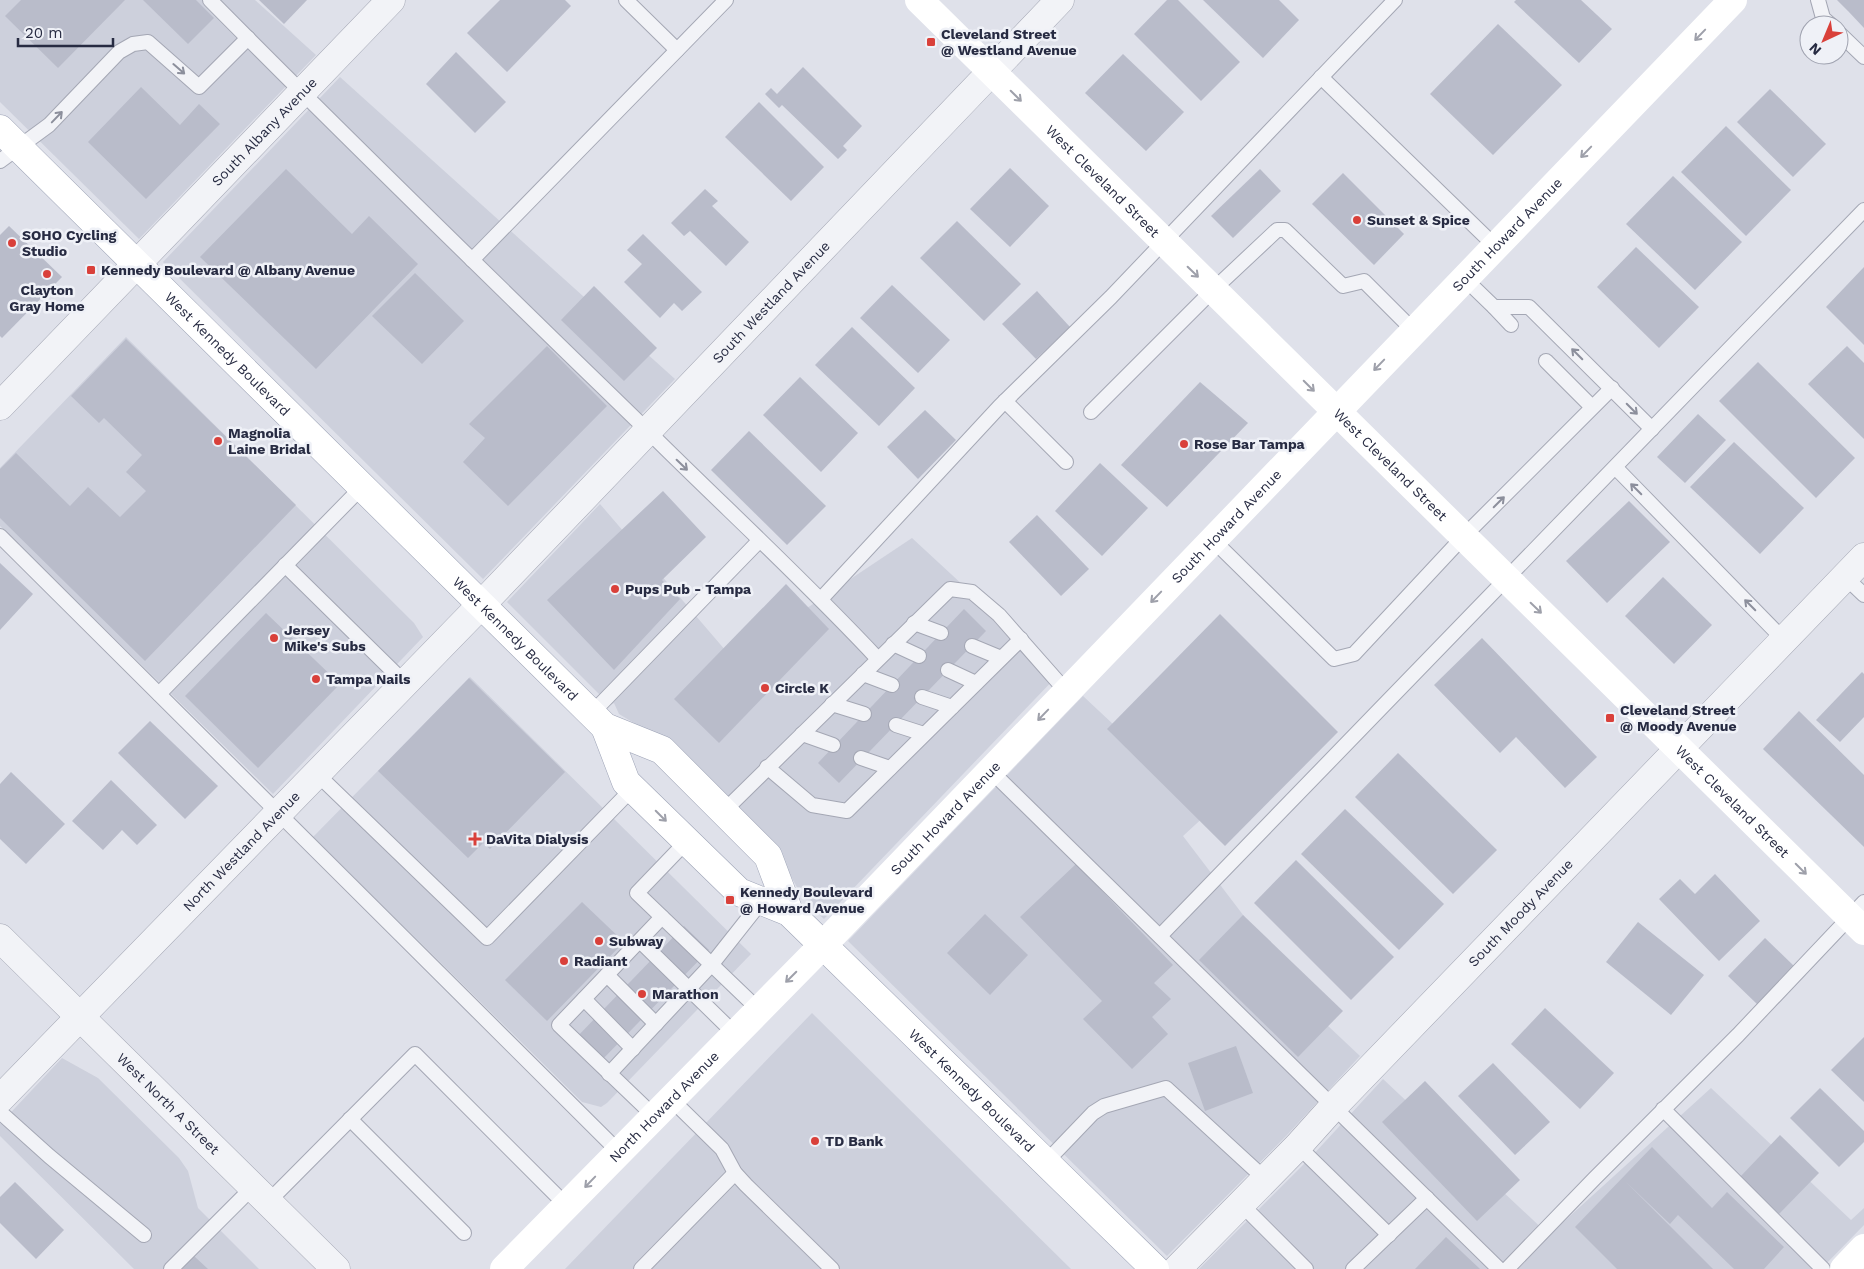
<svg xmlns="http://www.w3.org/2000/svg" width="1864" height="1269" font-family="'Work Sans',sans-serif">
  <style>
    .built { fill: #cdd0dc }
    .building { fill: #b9bcca }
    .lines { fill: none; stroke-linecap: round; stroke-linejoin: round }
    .lane-casing { stroke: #a4a7b4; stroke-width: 16 }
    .street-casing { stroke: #a4a7b4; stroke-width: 29 }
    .primary-casing { stroke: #9da3b6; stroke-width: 29 }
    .lane { stroke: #f2f3f7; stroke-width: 14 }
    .street { stroke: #f2f3f7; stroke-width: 28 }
    .secondary { stroke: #fff; stroke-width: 28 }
    .primary { stroke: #fff; stroke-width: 28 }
    .oneway { stroke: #9ea0aa }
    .oneway2 { stroke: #8c8f9c }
    .poi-dot { fill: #d9403a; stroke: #eff1f7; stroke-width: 2 }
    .labels { text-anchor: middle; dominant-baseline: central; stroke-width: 5; stroke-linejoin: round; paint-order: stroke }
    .poi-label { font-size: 14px; font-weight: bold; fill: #272b42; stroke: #eff1f7; text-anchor: start }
    .street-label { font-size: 14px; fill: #272b42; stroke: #eff1f7 }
  </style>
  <rect width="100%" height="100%" fill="#dfe1ea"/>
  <g class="built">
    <path d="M0,0H255L316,55L139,239L0,102Z"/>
    <path d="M340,77L675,379L483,579L163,262Z"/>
    <path d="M126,337L414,623L423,637L273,794L0,526V468Z"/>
    <path d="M600,504L732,658L912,538L1059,674L824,919L811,907L813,903L803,898L775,848L667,743L619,714L614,703L610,705L507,602Z"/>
    <path d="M470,677L751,954L607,1103L601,1107L582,1102L313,837Z"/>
    <path d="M1083,696L1208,813L1183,836L1326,1024L1360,1056L1287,1135L1167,1256L848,941Z"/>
    <path d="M812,1013L1071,1269H565Z"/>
    <path d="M62,1058L98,1078L179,1158L188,1171L198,1208L259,1269H134L0,1136V1124Z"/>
    <path d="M1383,1079L1549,1235L1711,1088L1851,1220L1864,1208V1225L1821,1269H1199L1311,1157Z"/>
  </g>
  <g class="building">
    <path d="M21,0H125L58,68L5,16Z"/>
    <path d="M143,0H196L214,18L188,44Z"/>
    <path d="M259,0H307L284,24Z"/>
    <path d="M500,0H565L571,6L507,72L467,33Z"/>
    <path d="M1167,0H1178L1240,62L1201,101L1134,34Z"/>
    <path d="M1203,0H1279L1299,20L1263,58Z"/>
    <path d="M1516,0H1581L1612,29L1579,63L1514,2Z"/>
    <path d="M1837,0H1864V28L1848,11Z"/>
    <path d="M1498,24L1562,85L1493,155L1430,94Z"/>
    <path d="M456,52L506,102L475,133L426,84Z"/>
    <path d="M1123,54L1184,112L1146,151L1085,93Z"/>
    <path d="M803,67L862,126L843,146L847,150L838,159L782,105L779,108L765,94L771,88L777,94Z"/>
    <path d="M141,87L180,125L199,104L220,124L146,199L88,142Z"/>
    <path d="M1770,89L1826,144L1793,177L1737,122Z"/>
    <path d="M759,102L824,167L791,201L725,137Z"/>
    <path d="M1726,126L1791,190L1746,236L1681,172Z"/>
    <path d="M1010,168L1049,206L1010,247L970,209Z"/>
    <path d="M286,169L352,234L369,216L418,264L316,369L200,257Z"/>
    <path d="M1260,169L1281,191L1233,238L1211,216Z"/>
    <path d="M1343,173L1404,234L1374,265L1312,204Z"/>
    <path d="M1673,176L1742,242L1695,290L1626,224Z"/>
    <path d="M705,189L718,201L712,206L749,242L726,266L690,231L684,236L671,223Z"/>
    <path d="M957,221L1021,284L984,321L920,258Z"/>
    <path d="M9,226L62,277L2,338L0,336V235Z"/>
    <path d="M643,234L702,292L682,311L674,303L660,318L624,282L642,264L627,250Z"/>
    <path d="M1636,247L1699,307L1659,348L1597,287Z"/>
    <path d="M1864,267V345L1826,307Z"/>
    <path d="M415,273L464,321L422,364L372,316Z"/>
    <path d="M892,285L950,340L918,373L860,318Z"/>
    <path d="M594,286L657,348L624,381L561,320Z"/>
    <path d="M1037,291L1070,327L1036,359L1002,324Z"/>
    <path d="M852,327L915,388L879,426L815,365Z"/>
    <path d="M126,339L296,505L145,661L0,518V469L16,453L70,506L88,487L120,517L146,491L126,472L142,455L104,418L99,423L71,396Z"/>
    <path d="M547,346L607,406L508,506L463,462L485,438L469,424Z"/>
    <path d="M1847,346L1864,363V439L1808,384Z"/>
    <path d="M1758,362L1855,458L1816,498L1719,401Z"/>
    <path d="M800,377L858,433L821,472L763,415Z"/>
    <path d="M1200,382L1248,423L1167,507L1121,465Z"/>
    <path d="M925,410L956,440L918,479L887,447Z"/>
    <path d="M1698,414L1726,440L1685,483L1657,457Z"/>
    <path d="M749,431L826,506L787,545L711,470Z"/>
    <path d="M1734,442L1804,508L1760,554L1690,487Z"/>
    <path d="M1100,463L1148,508L1102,556L1055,511Z"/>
    <path d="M663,491L706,537L662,580L680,599L614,670L547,600Z"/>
    <path d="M1629,501L1670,542L1607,603L1566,561Z"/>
    <path d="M1037,515L1089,569L1061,596L1009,542Z"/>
    <path d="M0,563L33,594L0,630Z"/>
    <path d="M1663,577L1712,625L1674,664L1625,616Z"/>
    <path d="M786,584L829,629L719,743L674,699Z"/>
    <path d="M964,609L986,631L839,783L818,763Z"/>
    <path d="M266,613L340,684L258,768L185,696Z"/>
    <path d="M1220,614L1338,732L1225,846L1107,729Z"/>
    <path d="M1482,638L1597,757L1565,788L1516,737L1500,753L1434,685Z"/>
    <path d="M1862,672L1864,674V717L1840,742L1816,720Z"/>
    <path d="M469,678L565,772L490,849L483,843L468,858L378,771Z"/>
    <path d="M1799,711L1864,775V847L1763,749Z"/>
    <path d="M150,721L218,786L185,819L118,753Z"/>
    <path d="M1398,753L1497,850L1453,894L1355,797Z"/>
    <path d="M11,772L65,824L26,864L0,839V784Z"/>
    <path d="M111,780L157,825L137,845L122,830L103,850L72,821Z"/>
    <path d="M1345,809L1444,904L1399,950L1301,854Z"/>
    <path d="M1296,860L1394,957L1351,1000L1254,903Z"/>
    <path d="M1076,864L1173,965L1154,983L1171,999L1152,1017L1168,1034L1132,1069L1083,1019L1102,1001L1020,917Z"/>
    <path d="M1715,874L1760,921L1719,961L1659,899L1680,879L1695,894Z"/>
    <path d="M582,902L624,942L547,1021L505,980Z"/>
    <path d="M985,914L1028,955L990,995L947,953Z"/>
    <path d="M1243,915L1343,1011L1298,1057L1199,960Z"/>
    <path d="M1638,922L1704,975L1671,1015L1606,962Z"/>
    <path d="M684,926L709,950L600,1062L576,1038Z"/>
    <path d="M1765,938L1795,967L1758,1005L1728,976Z"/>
    <path d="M1545,1008L1614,1073L1580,1109L1511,1044Z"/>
    <path d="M1864,1037V1102L1831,1070Z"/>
    <path d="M1236,1046L1253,1093L1205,1111L1188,1063Z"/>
    <path d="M1493,1063L1550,1122L1515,1155L1458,1096Z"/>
    <path d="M1425,1081L1520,1180L1477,1221L1382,1122Z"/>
    <path d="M1820,1088L1864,1131V1142L1839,1167L1790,1118Z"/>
    <path d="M1780,1135L1819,1173L1779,1214L1740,1177Z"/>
    <path d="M1652,1147L1712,1208L1727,1192L1784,1247L1764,1269H1734L1678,1215L1670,1224L1626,1182L1713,1269H1617L1575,1227Z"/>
    <path d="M15,1182L64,1230L36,1259L0,1223V1197Z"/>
    <path d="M1446,1237L1480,1269H1415Z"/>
    <path d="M194,1256L208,1269H182Z"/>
  </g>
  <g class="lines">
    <defs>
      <g id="lane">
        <path d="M210,0C358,150 509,296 660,443C733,515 808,584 877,658"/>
        <path d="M626,0L677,50"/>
        <path d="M1818,0L1823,18L1831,25"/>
        <path d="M1839,33L1864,57"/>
        <path d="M1321,77L1495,246"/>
        <path d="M0,161L49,125L119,52L133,44L148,42L199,87L248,38"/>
        <path d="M472,260L726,0"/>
        <path d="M1464,278L1494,307H1529L1652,429"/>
        <path d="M1494,307L1511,325"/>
        <path d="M1546,361L1592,407"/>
        <path d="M1005,401L1066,462"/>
        <path d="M1091,412L1213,290L1277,230H1285L1343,286L1364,281L1413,330"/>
        <path d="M1616,468L1784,640"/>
        <path d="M0,536L619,1152"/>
        <path d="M1212,539L1334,659L1354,654L1464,536L1612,388"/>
        <path d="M285,565L405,683"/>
        <path d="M1845,577L1864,595"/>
        <path d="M821,599L1000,406L1111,297L1395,0"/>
        <path d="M914,623L941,633"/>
        <path d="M893,644L919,656"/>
        <path d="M972,646L1001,658"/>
        <path d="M948,670L976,683"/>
        <path d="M863,674L892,685"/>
        <path d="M159,694L363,486"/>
        <path d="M922,697L952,707"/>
        <path d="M832,704L864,714"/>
        <path d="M592,713L759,541"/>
        <path d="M896,725L924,734"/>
        <path d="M802,734L833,745"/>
        <path d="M861,758L890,768"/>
        <path d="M767,767L812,805L847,811L1021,639"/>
        <path d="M990,770L1499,1269"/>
        <path d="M317,774L487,938L633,788"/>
        <path d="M723,812L950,589L972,592L999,615L1066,691"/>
        <path d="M686,842L637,893L759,1010"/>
        <path d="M1160,936L1864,210"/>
        <path d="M640,941L735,1034"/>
        <path d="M607,975L656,1024"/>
        <path d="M584,999L633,1049"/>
        <path d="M609,1074L712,964L761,902"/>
        <path d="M671,1099L722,1149L735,1173L746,1185L832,1269"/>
        <path d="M1663,1109L1823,1269"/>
        <path d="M0,1112L49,1156L144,1235"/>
        <path d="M654,1116L559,1025L662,917"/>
        <path d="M350,1119L464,1233"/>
        <path d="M1298,1146L1389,1235"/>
        <path d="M1046,1162L1093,1113L1104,1106L1166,1088L1264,1178"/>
        <path d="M268,1202L415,1054L566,1205"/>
        <path d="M1240,1203L1306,1269"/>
        <path d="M171,1269L253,1187"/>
        <path d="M641,1269L735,1173"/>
        <path d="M1353,1269L1427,1198"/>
        <path d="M1507,1269L1594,1179L1738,1035L1864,902"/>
      </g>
      <g id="street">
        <path id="s1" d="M0,406L391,0"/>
        <path id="s2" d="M0,938L336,1269"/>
        <path id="s3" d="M0,1099L482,604L1060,0"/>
        <path id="s4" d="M1177,1269L1298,1146L1333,1107L1864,557"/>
      </g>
      <g id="primary">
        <path id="s7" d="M0,129L605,727L662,750L768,856L789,912"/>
        <path id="s8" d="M605,727L626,782L739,892L789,912L1155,1269"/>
      </g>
    </defs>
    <use href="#lane" class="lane-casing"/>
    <use href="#street" class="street-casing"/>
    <use href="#primary" class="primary-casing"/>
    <use href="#lane" class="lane"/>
    <use href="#street" class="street"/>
    <g class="secondary">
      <path id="s5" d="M919,0L1864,931"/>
      <path id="s6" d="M504,1269L824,944L1733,0"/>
      <path d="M1844,1269L1864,1248"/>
    </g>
    <use href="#primary" class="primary"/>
  </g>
  <defs><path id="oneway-shaft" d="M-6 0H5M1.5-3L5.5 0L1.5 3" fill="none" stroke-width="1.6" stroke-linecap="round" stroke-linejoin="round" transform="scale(1.25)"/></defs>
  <g class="oneway">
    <use href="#oneway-shaft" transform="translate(1700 35) rotate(134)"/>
    <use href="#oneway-shaft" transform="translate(1016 96) rotate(45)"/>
    <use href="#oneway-shaft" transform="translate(1586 152) rotate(134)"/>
    <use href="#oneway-shaft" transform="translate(1193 272) rotate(44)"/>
    <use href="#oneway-shaft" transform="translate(1379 365) rotate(134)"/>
    <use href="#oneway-shaft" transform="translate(1309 386) rotate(45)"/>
    <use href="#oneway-shaft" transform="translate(1156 597) rotate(134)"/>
    <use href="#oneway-shaft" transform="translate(1536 608) rotate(44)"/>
    <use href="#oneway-shaft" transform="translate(1043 715) rotate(134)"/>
    <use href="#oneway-shaft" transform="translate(661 816) rotate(45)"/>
    <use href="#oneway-shaft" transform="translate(1801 869) rotate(45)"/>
    <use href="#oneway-shaft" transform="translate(791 977) rotate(135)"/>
    <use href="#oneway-shaft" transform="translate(590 1182) rotate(134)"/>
  </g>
  <g class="oneway2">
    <use href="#oneway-shaft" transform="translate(179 69) rotate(41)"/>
    <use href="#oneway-shaft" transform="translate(57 117) rotate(-46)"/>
    <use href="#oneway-shaft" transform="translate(1577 354) rotate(-135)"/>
    <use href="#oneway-shaft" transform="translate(1632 409) rotate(45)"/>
    <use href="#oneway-shaft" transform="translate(682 465) rotate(44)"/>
    <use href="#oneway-shaft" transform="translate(1636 489) rotate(-135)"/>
    <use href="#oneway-shaft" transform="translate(1499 502) rotate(-45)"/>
    <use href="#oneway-shaft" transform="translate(1750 605) rotate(-135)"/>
  </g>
  <g class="poi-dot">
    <rect x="926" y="37" width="10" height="10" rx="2.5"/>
    <circle cx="1357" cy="220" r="5"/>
    <circle cx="12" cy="243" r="5"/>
    <rect x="86" y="265" width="10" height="10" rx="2.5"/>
    <circle cx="47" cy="274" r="5"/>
    <circle cx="218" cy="441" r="5"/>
    <circle cx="1184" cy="444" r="5"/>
    <circle cx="615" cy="589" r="5"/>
    <circle cx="274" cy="638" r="5"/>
    <circle cx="316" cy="679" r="5"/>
    <circle cx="765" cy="688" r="5"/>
    <rect x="1605" y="713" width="10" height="10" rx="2.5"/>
    <path d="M472.5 831.5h5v5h5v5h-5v5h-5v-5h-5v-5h5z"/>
    <rect x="725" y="895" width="10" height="10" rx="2.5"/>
    <circle cx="599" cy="941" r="5"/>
    <circle cx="564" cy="961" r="5"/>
    <circle cx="642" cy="994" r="5"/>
    <circle cx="815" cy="1141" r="5"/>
  </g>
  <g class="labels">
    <g class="poi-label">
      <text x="941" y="34">Cleveland Street<tspan x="941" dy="16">@ Westland Avenue</tspan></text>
      <text x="1367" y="220">Sunset &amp; Spice</text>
      <text x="22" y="235">SOHO Cycling<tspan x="22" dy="16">Studio</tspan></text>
      <text x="101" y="270">Kennedy Boulevard @ Albany Avenue</text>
      <text x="47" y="290" text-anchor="middle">Clayton<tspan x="47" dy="16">Gray Home</tspan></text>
      <text x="228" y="433">Magnolia<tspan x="228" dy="16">Laine Bridal</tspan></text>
      <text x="1194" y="444">Rose Bar Tampa</text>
      <text x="625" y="589">Pups Pub - Tampa</text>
      <text x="284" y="630">Jersey<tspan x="284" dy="16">Mike's Subs</tspan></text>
      <text x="326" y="679">Tampa Nails</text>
      <text x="775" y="688">Circle K</text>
      <text x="1620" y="710">Cleveland Street<tspan x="1620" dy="16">@ Moody Avenue</tspan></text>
      <text x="486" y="839">DaVita Dialysis</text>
      <text x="740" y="892">Kennedy Boulevard<tspan x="740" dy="16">@ Howard Avenue</tspan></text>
      <text x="609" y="941">Subway</text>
      <text x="574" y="961">Radiant</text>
      <text x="652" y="994">Marathon</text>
      <text x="825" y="1141">TD Bank</text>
    </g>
    <g class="street-label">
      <text stroke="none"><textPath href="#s1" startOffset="381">South Albany Avenue</textPath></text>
      <text stroke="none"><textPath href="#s5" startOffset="258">West Cleveland Street</textPath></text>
      <text stroke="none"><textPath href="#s6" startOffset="1441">South Howard Avenue</textPath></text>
      <text stroke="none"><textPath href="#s3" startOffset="1109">South Westland Avenue</textPath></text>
      <text stroke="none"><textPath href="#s7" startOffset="320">West Kennedy Boulevard</textPath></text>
      <text stroke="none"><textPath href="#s5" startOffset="662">West Cleveland Street</textPath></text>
      <text stroke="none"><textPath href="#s6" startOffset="1036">South Howard Avenue</textPath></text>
      <text stroke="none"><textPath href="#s7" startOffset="725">West Kennedy Boulevard</textPath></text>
      <text stroke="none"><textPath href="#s5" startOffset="1142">West Cleveland Street</textPath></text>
      <text stroke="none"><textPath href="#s6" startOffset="631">South Howard Avenue</textPath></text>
      <text stroke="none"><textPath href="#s3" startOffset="346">North Westland Avenue</textPath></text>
      <text stroke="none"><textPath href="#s4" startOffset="495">South Moody Avenue</textPath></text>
      <text stroke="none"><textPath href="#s8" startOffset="526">West Kennedy Boulevard</textPath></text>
      <text stroke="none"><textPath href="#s2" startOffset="236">West North A Street</textPath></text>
      <text stroke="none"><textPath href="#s6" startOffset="228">North Howard Avenue</textPath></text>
    </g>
  </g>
  <g transform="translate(1824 40) rotate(224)"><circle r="24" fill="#eff1f7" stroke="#9fa2af"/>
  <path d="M0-4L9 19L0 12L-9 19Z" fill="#d9403a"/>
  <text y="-8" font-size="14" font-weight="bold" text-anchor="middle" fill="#272b42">N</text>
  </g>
  <path d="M18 38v8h95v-8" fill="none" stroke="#272b42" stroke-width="2.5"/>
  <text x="25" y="38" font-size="15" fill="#272b42" stroke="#eff1f7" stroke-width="4" paint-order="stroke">20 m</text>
</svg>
